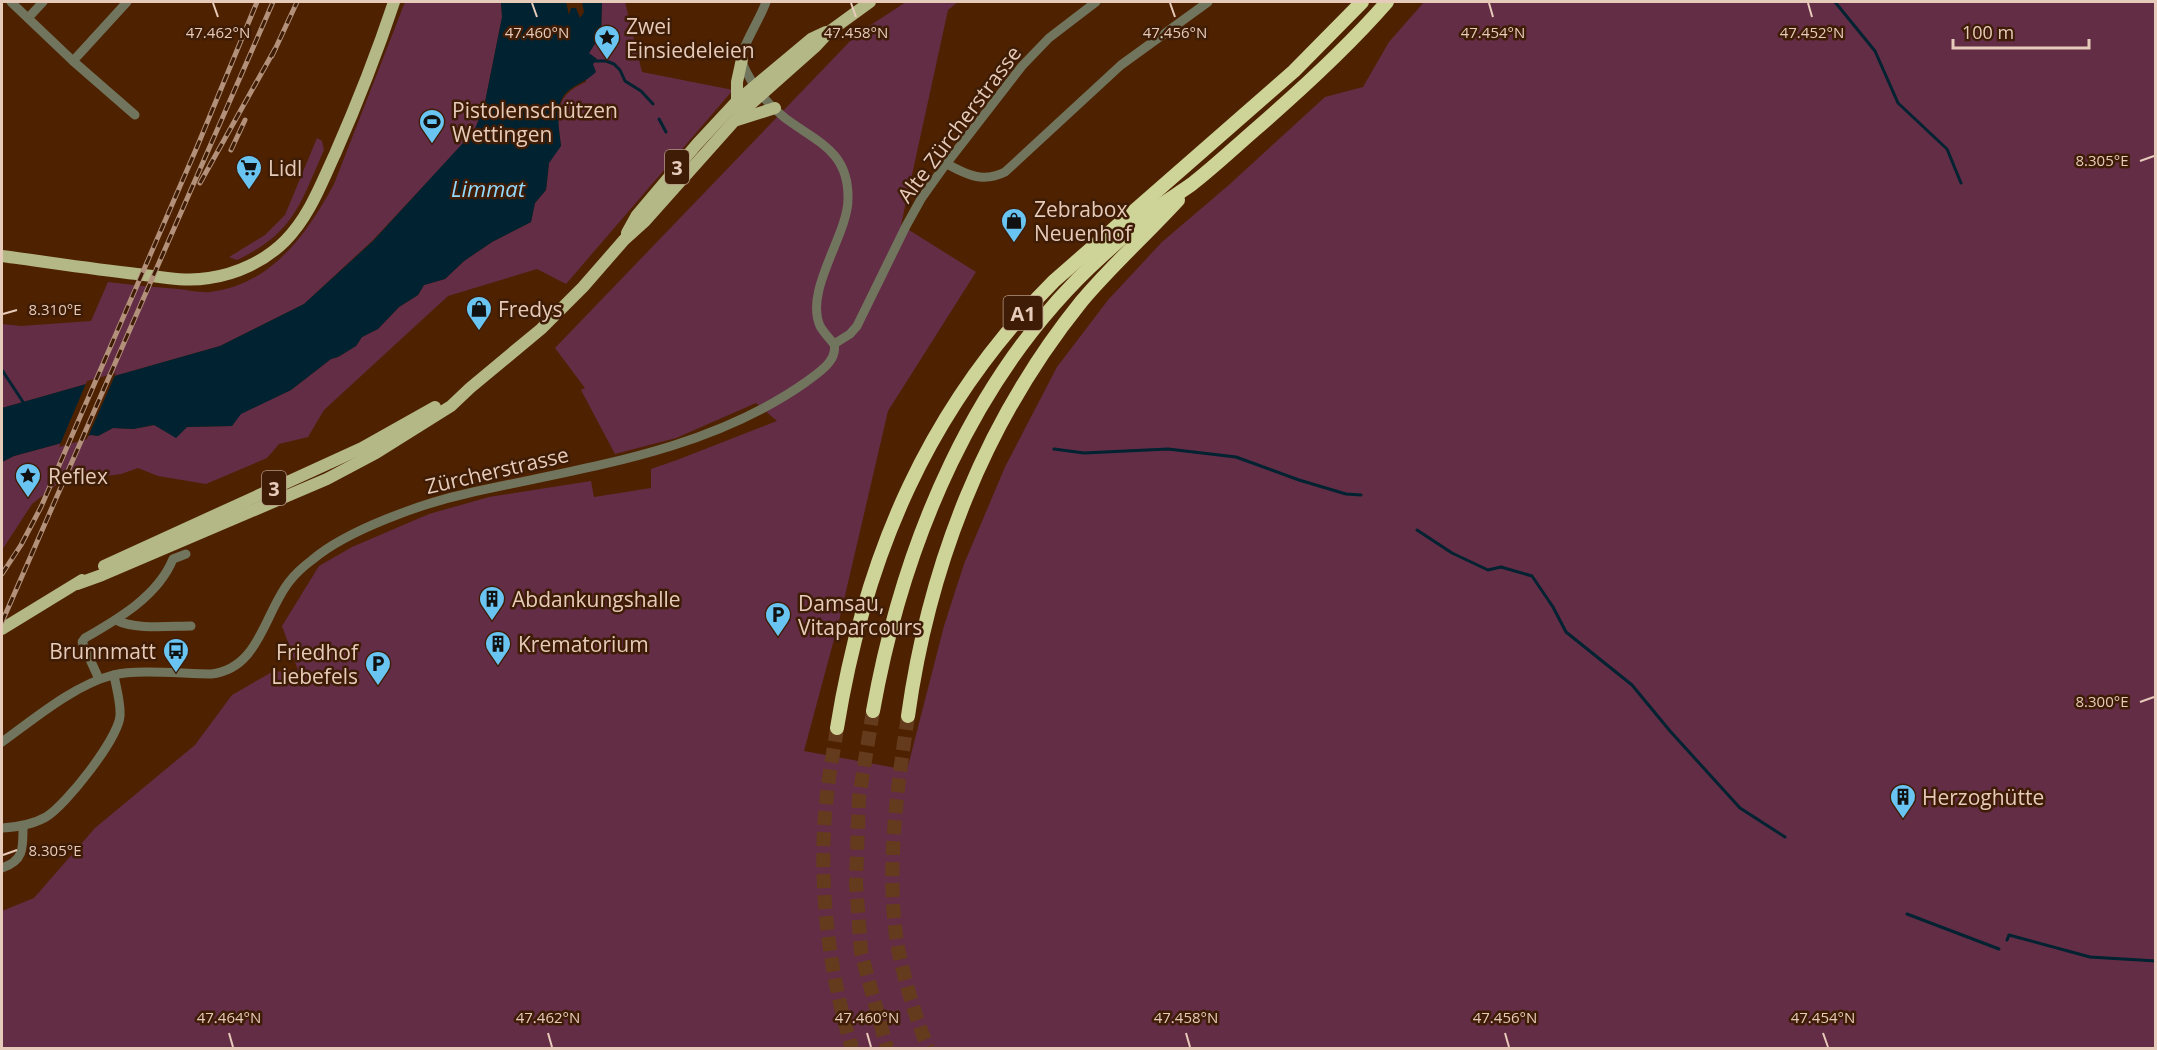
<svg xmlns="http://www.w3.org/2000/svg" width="2157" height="1050" font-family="'Open Sans',sans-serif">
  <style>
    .green { fill: #632d46 }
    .water { fill: #012231 }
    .pier { fill: #4e2201 }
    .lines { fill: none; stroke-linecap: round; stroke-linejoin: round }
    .stream { stroke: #012231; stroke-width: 3 }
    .highway-tunnel { stroke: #653b1d; stroke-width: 14; stroke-dasharray: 14 7; stroke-linecap: butt }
    .minor { stroke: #72755d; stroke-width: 9 }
    .major { stroke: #b4b887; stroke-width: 12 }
    .highway { stroke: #ced397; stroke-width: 14 }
    .rail-casing { stroke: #b29079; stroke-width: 5 }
    .rail { stroke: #3e1c05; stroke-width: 3; stroke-dasharray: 9; stroke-linecap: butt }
    .ticks { fill: none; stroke: #e7cbba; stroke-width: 2 }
    .labels { text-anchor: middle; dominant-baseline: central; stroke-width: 5; stroke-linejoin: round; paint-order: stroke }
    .shield { fill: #3e1c05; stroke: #b49684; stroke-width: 1.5 }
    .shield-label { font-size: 20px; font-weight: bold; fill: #e7cbba }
    .poi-label { font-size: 21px; fill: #e7cbba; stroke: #3e1c05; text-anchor: start }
    .street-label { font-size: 21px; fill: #e7cbba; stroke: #3e1c05 }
    .water-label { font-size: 22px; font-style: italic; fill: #91d9ff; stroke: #3e1c05 }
    .ticks-label { font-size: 15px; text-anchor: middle; fill: #e7cbba; stroke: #3e1c05; stroke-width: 5; stroke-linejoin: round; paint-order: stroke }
  </style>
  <rect width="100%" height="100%" fill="#4e2201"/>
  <g class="green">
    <path d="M405,2H501L502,17L484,107L474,132L373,240L304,304L220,346L2,408V324L21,326L91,321L108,282C131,285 155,287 178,289C188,290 200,293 210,292C271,285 307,234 334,184Z"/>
    <path d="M602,2H625L642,72L733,90L566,284L537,269L448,296L324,410L308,437L279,444L267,458L206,484L158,476L138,468L121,474L60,482L32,504L2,550V462L14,456L91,435L98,436L113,428L133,429L155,425L176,437L187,427L232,426L240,414L291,390L331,359L338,357L356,346L362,337L378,329L399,307L418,295L424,285L445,279L464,261L492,242L531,222L535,203L546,190L549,163L561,145C557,115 553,96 586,82L589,53L601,34Z"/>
    <path d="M906,2H958L948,10L901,225L976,272L888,411L840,617L804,751L907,770L944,626L964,564L1005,467L1057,367L1108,300L1162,242L1230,184L1325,97L1363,87L1389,42L1424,2H2155V1048H2V911L34,898L95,828L195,745L232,695L272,672L298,670L282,626L319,566L352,547L429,514L489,497L591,481L594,497L651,488V469L677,460L777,421L756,403L676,438L615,454L581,390L585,388L555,348L857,34Z"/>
    <path d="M317,138L322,141L324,150C300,204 294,233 237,260L229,257L265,235L285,215Z"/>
  </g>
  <path class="water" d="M501,2H566L569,15L571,8H576L580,18L584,12L582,2H602L601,34L589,53L597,59L593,64L596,72C585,82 583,81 572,88C552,100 559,127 561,146L549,163L546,190L535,203L531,222L492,242L464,261L445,279L424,285L418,295L399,307L378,329L362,337L356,346L338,357L331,359L291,390L241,414L232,426L187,427L176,438L154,425L133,429L113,428L98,436L91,435L14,456L2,462V408L220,346L304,304L373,241L474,131L484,107L502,17Z"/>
  <path class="pier" d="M116,373L87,439L59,447L87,381Z"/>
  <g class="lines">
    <g class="stream">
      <path d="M1835,2L1875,51L1898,103L1947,149L1961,183"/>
      <path d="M592,61H606L614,64L620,70L625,81L641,91L653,104"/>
      <path d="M659,119L666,132"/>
      <path d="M2,370L25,405"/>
      <path d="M1054,449L1084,453L1168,449L1236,457L1299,480L1346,494L1361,495"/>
      <path d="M1417,530L1452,553L1488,570L1501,567L1532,576L1553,607L1566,632L1632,685L1670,731L1740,808L1785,837"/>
      <path d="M1907,914L1999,949"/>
      <path d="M2007,940L2009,935L2090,957L2156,961"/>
    </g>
    <g class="highway-tunnel">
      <path d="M873,711L859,798L856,883L861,952L887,1048"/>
      <path d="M908,716C897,789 885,874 898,948C905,982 915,1016 928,1048"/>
      <path d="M837,728C834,750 829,773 827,795C817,877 828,970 852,1048"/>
    </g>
    <g class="minor">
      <path d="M11,2L73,61L135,115"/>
      <path d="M766,2C761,17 744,43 742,55C741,62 744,67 747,73C755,89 770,106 785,118C817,142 849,151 848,199C848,235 804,290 820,326C824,333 829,338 834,344"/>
      <path d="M28,18L43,2"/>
      <path d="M73,61L127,2"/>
      <path d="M947,164C967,175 983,183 1005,172L1121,65L1208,2"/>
      <path d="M834,344L850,334L857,326L906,226L921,199L943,168L1022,66L1049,38L1096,2"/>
      <path d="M116,620C134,630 170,626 191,626"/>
      <path d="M99,679L82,642L85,638C118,619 158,596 173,559L186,554"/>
      <path d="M2,742C34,719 74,685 113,675C138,669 184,674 211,674C259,669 264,614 289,582C295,574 304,566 312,560C347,530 423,503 469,493C585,467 707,452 806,382C818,373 838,361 834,344"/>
      <path d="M2,828C17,827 32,825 46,817C66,805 118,739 120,716C121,703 116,687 114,675"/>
      <path d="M2,868C24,861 23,848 23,827"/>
    </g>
    <g class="major">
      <path d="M737,101V82L742,59"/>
      <path d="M737,120L775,108"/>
      <path d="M627,233L637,215L697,144L737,101L811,39L826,32"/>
      <path d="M2,256C47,262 92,269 137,274C161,277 185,282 209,278C237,274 265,261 285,241C309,217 321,184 335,154C357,104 377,53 394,2"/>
      <path d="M104,566L362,448L435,407"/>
      <path d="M77,584L102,575L327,479L376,453L451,406L470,388L541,329L583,287L624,240L645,221L744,110L816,46L830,31L870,2"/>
      <path d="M2,629L82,580"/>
    </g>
    <g class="highway">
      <path d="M873,711C903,543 974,371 1103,255C1121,239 1139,222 1158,207C1169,199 1181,192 1192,184C1214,167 1235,147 1257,128C1303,88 1347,48 1387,2"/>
      <path d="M908,716C929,565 985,421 1081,302C1111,266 1146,235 1178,200"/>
      <path d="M837,728C865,555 929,406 1054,281L1294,71L1362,2"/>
    </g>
    <defs>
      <g id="rail">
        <path d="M272,56L297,2"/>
        <path d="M231,150L245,120"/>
        <path d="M200,183L275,49"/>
        <path d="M2,574L21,545L41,507L197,147L257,2"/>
        <path d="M2,622L273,2"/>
      </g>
    </defs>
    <use href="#rail" class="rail-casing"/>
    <use href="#rail" class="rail"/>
  </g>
  <path class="ticks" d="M213,3L218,17M532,3L537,17M851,3L856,17M1170,3L1175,17M1489,3L1493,17M1808,3L1812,17M2140,161L2154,156M3,314L17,310M2140,702L2154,697M3,855L17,850M229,1033L233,1047M548,1033L552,1047M867,1033L871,1047M1186,1033L1190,1047M1505,1033L1509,1047M1823,1033L1828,1047"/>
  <defs>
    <symbol id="sight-pin" viewBox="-11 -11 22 30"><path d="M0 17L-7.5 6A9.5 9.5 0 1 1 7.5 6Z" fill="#69c4f1" stroke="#3e1c05"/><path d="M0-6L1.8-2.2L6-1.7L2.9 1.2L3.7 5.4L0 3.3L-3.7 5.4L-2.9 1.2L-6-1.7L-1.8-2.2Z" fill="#111"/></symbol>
    <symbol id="stadium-pin" viewBox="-11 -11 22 30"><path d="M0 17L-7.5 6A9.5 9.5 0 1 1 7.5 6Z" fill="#69c4f1" stroke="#3e1c05"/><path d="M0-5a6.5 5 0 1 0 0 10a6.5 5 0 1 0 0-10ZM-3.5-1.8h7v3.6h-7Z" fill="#111"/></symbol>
    <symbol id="supermarket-pin" viewBox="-11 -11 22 30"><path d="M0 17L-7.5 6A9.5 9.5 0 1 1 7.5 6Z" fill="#69c4f1" stroke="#3e1c05"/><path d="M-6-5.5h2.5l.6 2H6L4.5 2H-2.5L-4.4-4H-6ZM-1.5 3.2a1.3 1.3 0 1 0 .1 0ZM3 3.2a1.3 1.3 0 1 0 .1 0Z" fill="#111"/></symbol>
    <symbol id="shop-pin" viewBox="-11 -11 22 30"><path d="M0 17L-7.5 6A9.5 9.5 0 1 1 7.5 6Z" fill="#69c4f1" stroke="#3e1c05"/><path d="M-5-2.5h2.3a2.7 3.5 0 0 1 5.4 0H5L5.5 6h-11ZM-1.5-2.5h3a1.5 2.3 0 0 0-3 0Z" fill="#111"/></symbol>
    <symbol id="building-pin" viewBox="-11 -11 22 30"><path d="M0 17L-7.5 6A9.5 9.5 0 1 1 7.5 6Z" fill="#69c4f1" stroke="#3e1c05"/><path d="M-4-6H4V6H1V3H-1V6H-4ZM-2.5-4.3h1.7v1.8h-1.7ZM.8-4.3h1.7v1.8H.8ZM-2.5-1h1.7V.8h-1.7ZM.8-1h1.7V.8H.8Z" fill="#111"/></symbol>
    <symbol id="parking-pin" viewBox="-11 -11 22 30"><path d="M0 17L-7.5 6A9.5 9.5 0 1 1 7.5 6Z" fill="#69c4f1" stroke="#3e1c05"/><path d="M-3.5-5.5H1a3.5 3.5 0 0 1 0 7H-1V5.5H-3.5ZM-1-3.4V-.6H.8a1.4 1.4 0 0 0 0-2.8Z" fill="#111"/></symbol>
    <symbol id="bus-pin" viewBox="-11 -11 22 30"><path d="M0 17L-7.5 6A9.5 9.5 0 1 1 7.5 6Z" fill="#69c4f1" stroke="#3e1c05"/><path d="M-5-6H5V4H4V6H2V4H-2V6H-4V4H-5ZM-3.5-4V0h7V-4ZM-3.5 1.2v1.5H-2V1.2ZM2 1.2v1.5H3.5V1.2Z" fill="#111"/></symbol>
  </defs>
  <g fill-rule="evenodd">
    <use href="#sight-pin" x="592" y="23" width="30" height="40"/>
    <use href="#stadium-pin" x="417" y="107" width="30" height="40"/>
    <use href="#supermarket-pin" x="234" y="153" width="30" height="40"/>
    <use href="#shop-pin" x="999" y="206" width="30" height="40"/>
    <use href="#shop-pin" x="464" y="294" width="30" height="40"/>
    <use href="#sight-pin" x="13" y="461" width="30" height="40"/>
    <use href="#building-pin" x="477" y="584" width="30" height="40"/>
    <use href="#parking-pin" x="763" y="600" width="30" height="40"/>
    <use href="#building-pin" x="483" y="629" width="30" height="40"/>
    <use href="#bus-pin" x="161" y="636" width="30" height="40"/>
    <use href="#parking-pin" x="363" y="649" width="30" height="40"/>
    <use href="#building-pin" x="1888" y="782" width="30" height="40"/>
  </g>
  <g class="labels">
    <g class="shield">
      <rect x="665" y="150" width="24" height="34" rx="4.5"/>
      <rect x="1003.5" y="296" width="39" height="34" rx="4.5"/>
      <rect x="262" y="471" width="24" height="34" rx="4.5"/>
    </g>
    <g class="shield-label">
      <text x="677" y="167">3</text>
      <text x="1023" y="313">A1</text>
      <text x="274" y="488">3</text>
    </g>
    <g class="poi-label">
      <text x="626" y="26">Zwei<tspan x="626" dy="24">Einsiedeleien</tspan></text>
      <text x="452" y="110">Pistolenschützen<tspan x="452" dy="24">Wettingen</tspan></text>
      <text x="268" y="168">Lidl</text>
      <text x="1034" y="209">Zebrabox<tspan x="1034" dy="24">Neuenhof</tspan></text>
      <text x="498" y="309">Fredys</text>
      <text x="48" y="476">Reflex</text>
      <text x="512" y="599">Abdankungshalle</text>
      <text x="798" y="603">Damsau,<tspan x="798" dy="24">Vitaparcours</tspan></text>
      <text x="518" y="644">Krematorium</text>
      <text x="156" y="651" text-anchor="end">Brunnmatt</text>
      <text x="358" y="652" text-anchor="end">Friedhof<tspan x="358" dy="24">Liebefels</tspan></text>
      <text x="1922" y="797">Herzoghütte</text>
    </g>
    <g class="street-label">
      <text transform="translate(959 124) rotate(-53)">Alte Zürcherstrasse</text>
      <text transform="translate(497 470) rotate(-13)">Zürcherstrasse</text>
    </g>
    <g class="water-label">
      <text x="488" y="188">Limmat</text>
    </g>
  </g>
  <g class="ticks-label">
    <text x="218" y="38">47.462°N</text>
    <text x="537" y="38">47.460°N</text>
    <text x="856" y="38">47.458°N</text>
    <text x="1175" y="38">47.456°N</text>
    <text x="1493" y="38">47.454°N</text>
    <text x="1812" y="38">47.452°N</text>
    <text x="2102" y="166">8.305°E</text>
    <text x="55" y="315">8.310°E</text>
    <text x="2102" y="707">8.300°E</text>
    <text x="55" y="856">8.305°E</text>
    <text x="229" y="1023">47.464°N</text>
    <text x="548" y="1023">47.462°N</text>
    <text x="867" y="1023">47.460°N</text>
    <text x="1186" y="1023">47.458°N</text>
    <text x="1505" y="1023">47.456°N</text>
    <text x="1823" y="1023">47.454°N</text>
  </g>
  <rect width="2157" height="1050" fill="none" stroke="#e7cbba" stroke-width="6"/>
  <path d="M1953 39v9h136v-9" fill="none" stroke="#e7cbba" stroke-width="3"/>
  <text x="1962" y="39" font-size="18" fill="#e7cbba" stroke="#3e1c05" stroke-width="4.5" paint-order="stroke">100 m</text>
</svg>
